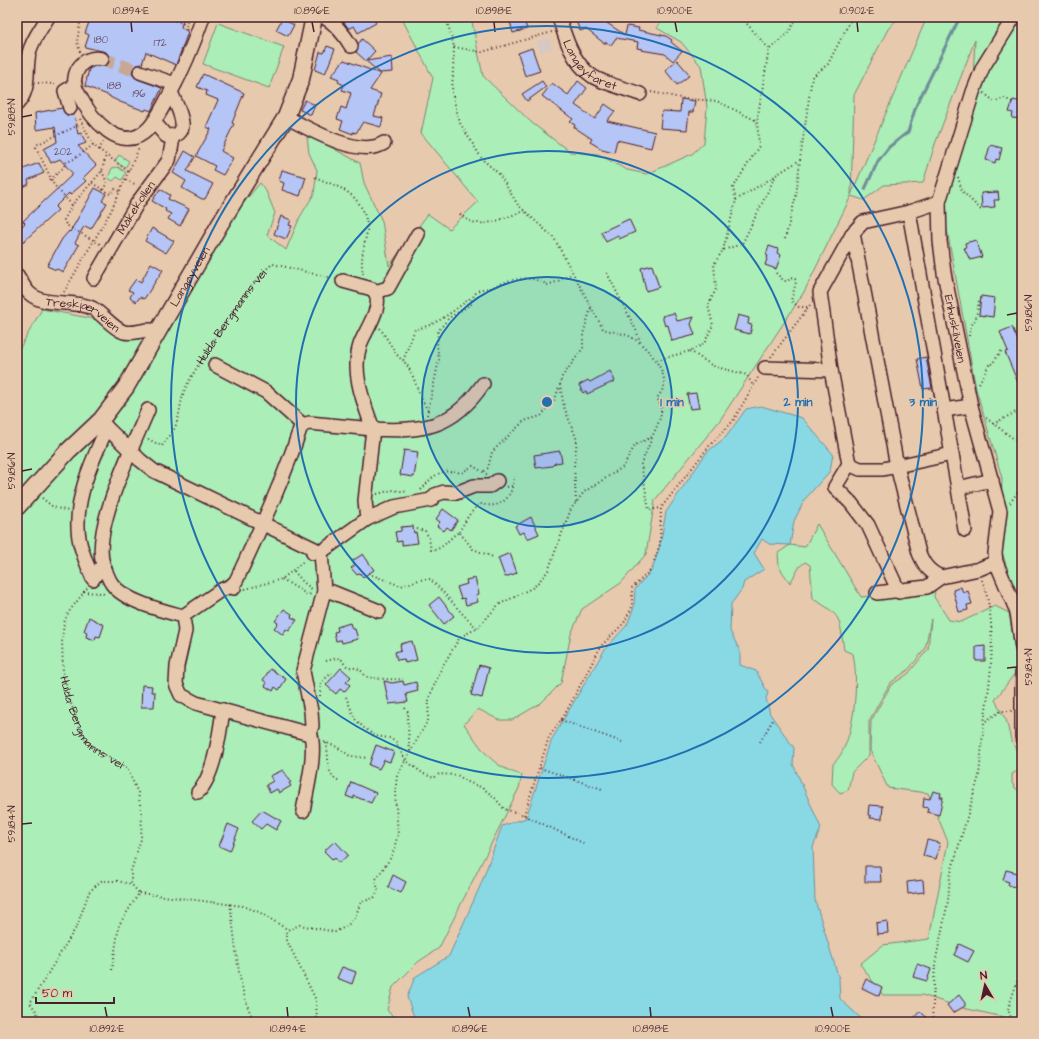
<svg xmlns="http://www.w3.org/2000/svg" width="1039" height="1039" font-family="'Architects Daughter',sans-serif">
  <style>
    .built { fill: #d8c8c3 }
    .green { fill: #abeeb8; stroke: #7a8672 }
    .water { fill: #89d9e4; stroke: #708f9a }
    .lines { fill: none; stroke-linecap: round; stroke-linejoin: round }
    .stream { stroke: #708f9a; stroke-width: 3 }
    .building { fill: #b5c5f5; stroke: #4a1f2b }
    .minor-tunnel { stroke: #c8a894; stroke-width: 13; stroke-dasharray: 13 6; stroke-linecap: butt }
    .minor-casing { stroke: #4a1f2b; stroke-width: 16 }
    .major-casing { stroke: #4a1f2b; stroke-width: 19 }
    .path { stroke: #4a1f2b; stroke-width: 2; stroke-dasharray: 1 3; stroke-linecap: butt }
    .minor { stroke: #e7caae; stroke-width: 13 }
    .major { stroke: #e7caae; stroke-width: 16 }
    .ticks { fill: none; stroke: #4a1f2b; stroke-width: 1.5 }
    .ring { fill: none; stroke: #1f6fb2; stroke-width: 2 }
    .labels { text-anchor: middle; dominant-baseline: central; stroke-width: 3; stroke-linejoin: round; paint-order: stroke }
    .number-label { font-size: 10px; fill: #65485e }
    .street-label { font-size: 12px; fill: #4a1f2b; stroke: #e7caae }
    .centre { fill: #1f6fb2; stroke: #e7caae; stroke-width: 2 }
    .ring-label { font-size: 12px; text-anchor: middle; font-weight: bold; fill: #1f6fb2; stroke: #e7caae; stroke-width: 3; stroke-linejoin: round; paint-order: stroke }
    .neatline { fill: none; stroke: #4a1f2b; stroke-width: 1.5 }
    .ticks-label { font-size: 10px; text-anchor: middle; fill: #4a1f2b }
  </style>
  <rect width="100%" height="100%" fill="#e7caae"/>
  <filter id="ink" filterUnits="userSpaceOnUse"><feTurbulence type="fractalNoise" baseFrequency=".025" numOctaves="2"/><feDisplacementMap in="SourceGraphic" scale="8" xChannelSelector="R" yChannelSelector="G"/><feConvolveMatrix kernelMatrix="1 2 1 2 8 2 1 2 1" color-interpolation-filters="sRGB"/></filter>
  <g filter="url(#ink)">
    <path class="built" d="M549,37L553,48L540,52L536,41Z"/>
    <g class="green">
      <path d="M401,17H471L483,76L532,123L570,152L598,154L627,170L647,174L692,154L704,143L707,107L701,66L681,42L657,28L664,17H899L888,29L854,95L851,195L927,17H1022V626L1017,599L1000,546L1002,478L976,389L942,202L971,115L975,40L935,144L923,183L884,185L864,200L851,196L804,292L720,420L655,500L646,554L621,583L582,609L571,634L561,683L541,703L512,720H499L478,709L464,724C483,750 490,766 522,775L519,788L439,948L418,962L393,987L387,1010L397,1022H17V353L42,309L89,318L133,329L168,325L236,212L260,183L266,191L275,213L267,235L286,250L300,217L314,194L317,170L309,153L307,137H312L360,163L364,183L382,221L389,266L428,214L449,229L478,202L421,133L433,78Z"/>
      <path d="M218,23L284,47L269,88L203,64Z"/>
      <path d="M119,155L129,161L125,168L115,161Z"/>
      <path d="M118,167L126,173L122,180L117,177L113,181L108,178L112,168Z"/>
      <path d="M817,524L861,597L935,590L934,597L949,620L961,622L995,606L1009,613L1018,669L995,700L1006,720L1011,740L1019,755V770L1012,774V783L1016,789L1022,790V1021L963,1008L922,995H883L860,964L883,945L929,939L948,842L928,793L888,788L870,750L871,721L891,685L908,674L928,649L931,619L925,649L908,670L890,683L869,721V755L852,772L848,790L840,793L832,784L833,764C855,745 859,681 853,654L844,650C839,618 843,616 813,599L810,565L805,562L800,566L790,583L779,567L778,553L790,545L805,547Z"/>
    </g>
    <path class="water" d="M761,406L802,418L833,454L830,471L805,499L794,521L790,545L769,544L762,539L754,553L764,569L744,582L742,589L731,604L730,631L740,651V665L756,671L768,693L766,698L770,714L794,748L793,764L821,828L813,847L815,900L839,979L840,999L864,1021L873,1022H414V1017L407,997L415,977L449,956L481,884L502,826L526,818L552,739L605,649L627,625L634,607L635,589L652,570L660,545L666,512L707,452L726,437L746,409Z"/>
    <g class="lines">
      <path class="stream" d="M865,189L878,161L889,147L908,132L916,106L960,17"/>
    </g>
    <g class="building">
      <path d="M91,17H128L136,20L138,17L147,20V17H184L181,27L188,32L176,65L146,52L142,64L135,66L133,69L132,74L137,79L162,88L151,111L146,109L145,111L120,102L110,97V96L85,86L89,69L95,66H106L110,59L106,52L85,47L89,35L85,33Z"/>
      <path d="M340,17H373L376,23L358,33L354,26L349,29Z"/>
      <path d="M509,17H523L527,29L513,33Z"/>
      <path d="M587,17L604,21L625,35L627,26L639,28L638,30L666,36L672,40L671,42L682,51L673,61L665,54L641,50L642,49L637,48L638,42L616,38L611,45L606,42L605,44L586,29L580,31L576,21Z"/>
      <path d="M282,19L294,25L288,36L276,30Z"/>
      <path d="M362,39L375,51L366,61L356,52L358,44Z"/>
      <path d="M327,46L335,49L325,74L315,70L320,52L324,53Z"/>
      <path d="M532,48L540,71L525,76L518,53Z"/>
      <path d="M392,57L393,72L380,73L366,61Z"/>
      <path d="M344,60L381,74L370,90L381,94L374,116L383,118L381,127L363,122L356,133L353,132V134L340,129L343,121L337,119L341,107L346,109L351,93L342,90L344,85L338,82L339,79L331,76Z"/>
      <path d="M677,60L690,75L677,85L665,70Z"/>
      <path d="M203,74L244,93L232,123L234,124L221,151L233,158L223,175L213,170L215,166L196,156L211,129L206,127L218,100L206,95L207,91L197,87Z"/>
      <path d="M542,81L546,87L527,101L522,94Z"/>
      <path d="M578,81L587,88L575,105L595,119L605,104L615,111L607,121L655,132L651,148L617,140L614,152L602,149L590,142L592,139L574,127L575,125L570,122L573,119L542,96L552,83L568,95Z"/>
      <path d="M681,99L695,101L693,112H689L687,130L660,128L662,111L680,112Z"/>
      <path d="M305,100L315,105L311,115L300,110Z"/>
      <path d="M1013,100L1022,102L1021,119L1012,118L1013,113L1009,112Z"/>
      <path d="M62,108L68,116L74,114L78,134L81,133L86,143L78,146L96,165L83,178L86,181L70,195L69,193L55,207L58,210L22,243L17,238V231L25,223L23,221L73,174L60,159L51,163L44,149L57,142L55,127L36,130L35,113Z"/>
      <path d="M990,145L1002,148L999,160L996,159L995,163L986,160Z"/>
      <path d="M185,151L195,157L187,171L213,184L205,199H202L182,188L186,181L173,173Z"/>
      <path d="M39,163L44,173L28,180L29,184L17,190V177L20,176L18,171Z"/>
      <path d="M282,170L306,177L300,196L282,190L284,183L279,181Z"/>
      <path d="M95,188L106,194L102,201L107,203L91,229L85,226L83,228L75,243L79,245L63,272L57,269L56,270L47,266L62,239L69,231L70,232Z"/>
      <path d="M160,189L170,195L168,199L189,209L180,226L168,219L171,214L165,211L166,209L152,201Z"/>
      <path d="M998,192L999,200H994L995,207L982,208L981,193Z"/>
      <path d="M281,216L291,220L289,225L292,226L286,239L274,234Z"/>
      <path d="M629,219L635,232L619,239L618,236L606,242L601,232Z"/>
      <path d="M152,228L174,241L166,253L145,241Z"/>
      <path d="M976,240L982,257L970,260L964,248H966L965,243Z"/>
      <path d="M769,246L778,249L777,253L781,255L776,269L765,265L768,256L766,255Z"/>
      <path d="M151,263L163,270L144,299L140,297L136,302L130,297L133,292L128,290L136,279L141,282Z"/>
      <path d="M652,265L659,287L646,291L641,268Z"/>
      <path d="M981,296L995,298L993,317L979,315Z"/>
      <path d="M674,313L677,321L694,317L691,324L695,335L672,341L668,325L665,326L662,316Z"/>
      <path d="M738,315L749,318L748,324L752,325L750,334L734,330Z"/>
      <path d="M1012,327L1022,350V392L1005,352L1008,351L1000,332Z"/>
      <path d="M926,357L932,388L923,389L917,359Z"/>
      <path d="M610,371L615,381L587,394L586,391L583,393L579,385L588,380L590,382Z"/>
      <path d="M696,393L699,408L690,409L687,394Z"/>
      <path d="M404,450L418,452L414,477L400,475Z"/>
      <path d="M560,451L562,462L555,463L552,466L536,468L534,455Z"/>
      <path d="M443,509L458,520L451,530L447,527L444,531L437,526L440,522L436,519Z"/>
      <path d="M531,517L539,534L527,539L524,532L519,534L515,526Z"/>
      <path d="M413,526L414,533L416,532L418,543L402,545V541L397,542L395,532L401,531V527Z"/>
      <path d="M510,553L517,573L505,577L498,558Z"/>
      <path d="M363,554L374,570L363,577L360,573L357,575L351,568L355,565L352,561Z"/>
      <path d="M475,578L479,594L476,595L478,602L466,605L464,598L461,599L457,587L467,584L466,580Z"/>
      <path d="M961,587L963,593L968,591L972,604L967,605L968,610L959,612L953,590Z"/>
      <path d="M439,597L454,616L444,624L429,605Z"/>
      <path d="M284,609L292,614L291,617L297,620L289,631L286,629L283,635L274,628L278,623L275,621Z"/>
      <path d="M89,617L104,625L100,637L96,636L95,640L86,637L87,632L84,631Z"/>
      <path d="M350,623L352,629H355L358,639L342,643L341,640L336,641L334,632L338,631L337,627Z"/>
      <path d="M412,641L417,660L405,663L404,659L397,660L395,652L401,650L400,644Z"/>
      <path d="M985,646V661H976V647Z"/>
      <path d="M479,665L489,668L482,698L471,695Z"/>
      <path d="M341,668L351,677L346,682L350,685L344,692L340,689L336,694L326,685Z"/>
      <path d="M270,669L286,679L279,690L275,687L273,691L265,686L267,683L263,680Z"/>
      <path d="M384,681L392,683L403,681L404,685L416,682L418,691L406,694L408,702L389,704Z"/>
      <path d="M142,685L152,686L151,692H155L154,707H141Z"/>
      <path d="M376,745L394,752L390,762L384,760L379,769L369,765Z"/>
      <path d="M283,770L291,782L289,783L291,786L279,793L277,789L270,793L266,785L273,781L270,776Z"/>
      <path d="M351,782L376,793L371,803L354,796V799L346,796Z"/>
      <path d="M933,791L941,793L940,797H943L939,815L927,812L928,808L923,807L924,798L930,799Z"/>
      <path d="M869,805L883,806L882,819L870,818L871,816L868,815Z"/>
      <path d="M262,810L281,821L276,830L266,824L261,829L252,821Z"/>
      <path d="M228,824L239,829L230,851L219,846Z"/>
      <path d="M927,840L940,843L936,859L923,856Z"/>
      <path d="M335,841L348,855L339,863L335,858L333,860L324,851Z"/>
      <path d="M865,866H880L881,882H865Z"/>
      <path d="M1006,870L1022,874V889L1008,885L1009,882L1003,880Z"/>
      <path d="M393,875L406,882L401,893L388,887Z"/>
      <path d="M923,880L924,892L908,894L907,882Z"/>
      <path d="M887,921L888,933L877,934L876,923Z"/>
      <path d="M959,944L974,951L968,962L954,955Z"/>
      <path d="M917,964L931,969L927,981L913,977Z"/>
      <path d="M342,967L356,972L352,984L337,978Z"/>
      <path d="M866,979L882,987L879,996L862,988Z"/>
      <path d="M959,995L965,1003V1006L953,1013L947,1005Z"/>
      <path d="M920,1011L926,1017L922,1022L914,1018Z"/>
    </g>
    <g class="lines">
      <path class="minor-tunnel" d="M102,59L140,72"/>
      <defs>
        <g id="minor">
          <path d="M324,17C336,24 344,34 351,46"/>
          <path id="s3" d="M559,17C565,38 573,63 592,76C602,83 627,89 640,94"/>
          <path id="s4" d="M1014,17L983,67L973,92L939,202L940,241L944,273L971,406L1000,511L995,553L996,562L1017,612L1022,648"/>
          <path d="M102,59C82,54 68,76 78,93C90,117 121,158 149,128C158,118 164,104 171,92C184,68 194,43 203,17"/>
          <path d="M140,72L175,84"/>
          <path d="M17,104C31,89 25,72 29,53C32,40 41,29 48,17"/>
          <path d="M70,108L65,91L75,85"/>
          <path d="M286,117C309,129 360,159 384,143"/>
          <path d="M154,122L166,136C196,138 176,105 171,92"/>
          <path d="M909,212L958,488L992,480"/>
          <path d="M853,233L897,466L919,553C924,565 929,572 941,577"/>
          <path id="s5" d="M17,275C21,281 24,288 29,293C45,308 73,299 92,308C103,314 112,328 124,332C135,335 146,327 158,331"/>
          <path id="s6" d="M94,278L138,202L169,160L172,144L171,136"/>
          <path d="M375,292L388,288L418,234"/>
          <path d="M215,365L266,392L303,425"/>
          <path d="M765,368L831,370"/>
          <path d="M944,410L971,406"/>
          <path d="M103,423L107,428C92,461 73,501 79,538C81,552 88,566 93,579L103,564C106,571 108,579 112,584C125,602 164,611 183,616L221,590L231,586L234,588"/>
          <path d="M107,428L140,460L154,471L321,552L324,591L303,671L311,711L312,726L310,731L306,733L196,703L181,695L176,684L177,666L185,631L183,616"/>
          <path d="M849,464L860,469H883L952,454"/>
          <path d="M958,488L965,530"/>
          <path d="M367,519L394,507L431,500L435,495L444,492L456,493L474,486H490L497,481"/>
          <path d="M313,553L321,552L367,519L365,501L373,429C423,432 453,428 483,384"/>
          <path d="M103,564C92,529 133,446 148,410"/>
          <path d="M231,586L236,581C259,531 283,482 300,429L303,425L309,423L373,429C364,403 351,373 360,345C364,332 388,301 372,289L343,281"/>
          <path d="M324,591L332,592L379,611"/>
          <path d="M899,592L868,525L851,503L835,487L849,464L831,370L820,292L853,233L863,222L909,212L939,202"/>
          <path d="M877,593L927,587L941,577L979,569L996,562"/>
          <path d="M1022,673V737"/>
          <path d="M198,792C214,777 220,732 223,710"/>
          <path d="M303,811C307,788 317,753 310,731"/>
        </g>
        <g id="major">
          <path id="s7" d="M17,507L67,452L101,420L126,387L220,224L286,117L301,79L314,17"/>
        </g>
      </defs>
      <use href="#minor" class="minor-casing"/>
      <use href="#major" class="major-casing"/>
      <g class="path">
        <path d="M168,17L186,25"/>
        <path d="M133,19L134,17"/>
        <path d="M187,30L186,27L188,17"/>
        <path d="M454,47L482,52L552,32"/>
        <path d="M770,49L789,32L797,17"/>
        <path d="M80,52L77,42L81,17"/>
        <path d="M38,83L55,84"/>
        <path d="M651,92L686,99L717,101L757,121"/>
        <path d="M984,93L995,102L1004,98L1012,102"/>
        <path d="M80,119L93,145L129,172"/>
        <path d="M99,150L103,142"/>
        <path d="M102,171L107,183L103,190"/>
        <path d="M315,177C335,186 354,190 363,211C366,218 368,225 367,232C364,247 360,260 363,274"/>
        <path d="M958,177L962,191L981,210"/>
        <path d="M50,180L64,167L65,163L74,159L93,145"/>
        <path d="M126,180L137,185"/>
        <path d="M92,183L110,194L115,189L120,192"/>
        <path d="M736,200L775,176"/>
        <path d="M72,205L54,185L36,147L38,144L81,124"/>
        <path d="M460,214C478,233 503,218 524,211"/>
        <path d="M785,239L796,196L800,160"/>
        <path d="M100,244L66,225L64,220L72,205L102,171L106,155"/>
        <path d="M723,250L736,200L733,188L759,146L757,121L769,49L741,17"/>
        <path d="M607,273L636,330L641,344"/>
        <path d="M776,273L784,281H788L790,278L795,279L796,282L791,301L799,307H808"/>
        <path d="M64,292L111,211L139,148"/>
        <path d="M380,328L397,355L403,361"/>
        <path d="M969,336L971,326L976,318L979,300"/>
        <path d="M690,351L713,366L747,375L753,386"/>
        <path d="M771,357L810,305"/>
        <path d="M657,360L690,351L704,344L713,325L708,306L716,289L714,264L723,250L742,244L776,175L800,160L812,77L828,64L852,17"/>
        <path d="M979,383L990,363L992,364L1002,350"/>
        <path d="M428,410C417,395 414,370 403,361L415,329C437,326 454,310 472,297"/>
        <path d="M427,415L439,360L437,345L438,331L449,318L471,304C472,299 474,294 478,291C482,288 487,289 491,288C507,280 531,273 547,285L556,282L572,274"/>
        <path d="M986,418L1022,445"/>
        <path d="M993,424L1018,411L1022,407"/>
        <path d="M652,438L641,464L649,510L661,508"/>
        <path id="s1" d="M148,439L162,446C165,441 170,436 173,431C181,418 179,401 186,387C196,366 255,273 273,264L332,278"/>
        <path d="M484,471L488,468L492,452L501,443L524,421L541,416L555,399L560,385"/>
        <path d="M507,487L513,486L514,476"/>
        <path d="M421,490C434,475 440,468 461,473L473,466L488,475"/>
        <path d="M377,494L392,490L408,492"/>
        <path d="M42,498L53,507L68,511"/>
        <path d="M576,502L574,465L577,440L564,407L560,384L562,377L583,348V334L591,308"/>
        <path d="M1010,503L1017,493L1022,492"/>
        <path d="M417,529L425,531L429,538L431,550C444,550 448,538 459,532L473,549L493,557"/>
        <path d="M459,532L469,515L478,505C482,503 483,505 487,505C502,507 509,498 513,486"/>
        <path d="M294,571L303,582L313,590"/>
        <path d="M372,575L401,586L419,580L430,579C447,595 460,613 477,628"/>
        <path d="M282,579L308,595L311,594"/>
        <path d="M982,580C998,623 991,677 984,722"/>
        <path id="s2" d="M87,588L68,613L64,623L62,639L63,672L70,701L83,736L92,747L127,768L138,793L142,815L141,839L131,871V884L139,893"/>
        <path d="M245,589L282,579L304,561"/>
        <path d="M83,592L102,593L105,595"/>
        <path d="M326,661L337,658L342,660L345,665C349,668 355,667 360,670C362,671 364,675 366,676C371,679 398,680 403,679"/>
        <path d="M320,696L321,682L332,673"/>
        <path d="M346,697L355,719L364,728L375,736L389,738L396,742L405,760L424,774L434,778L439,774L457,775L468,782L483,788L495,798L504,809L524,815L585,844"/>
        <path d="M405,708L409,714L407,717L410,751"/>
        <path d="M561,720L622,742"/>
        <path d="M324,742L337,747L350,756L368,758"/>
        <path d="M760,742L774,718"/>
        <path d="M326,743C330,756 324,777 341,781"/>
        <path d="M540,768L602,789"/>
        <path d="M524,815L549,737L565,714L601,646L624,623L632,607V588L651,570L660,544L661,508L710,445L733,421L759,376"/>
        <path d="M139,893L243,906L259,912L287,929"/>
        <path d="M230,904C236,940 237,992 255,1022"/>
        <path d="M112,970L119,925L139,893"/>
        <path d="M39,1022L37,1012L30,1003L77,926L89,892L101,881H117L131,884"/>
        <path d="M317,1022L316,1000L287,941V930L300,925L335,932L347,926L355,917L361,902L374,898L378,891L376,879L392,856L398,834L395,793L397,776L428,720L429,698L442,667L460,637L478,628L498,605L534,587L548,571L571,509L584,492L623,467L635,445L652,437C658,423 666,412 657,398C660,394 664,389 664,384C666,369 646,346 633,338C625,333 612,332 603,329L554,238L518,205L499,174L482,159L460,123L452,93L454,47L446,17"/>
        <path d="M932,1022L935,964L948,901L950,876L979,776L984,722L1001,711H1012"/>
        <path d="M1016,1022L1011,1018L1008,1009L1022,967"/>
      </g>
      <use href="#minor" class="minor"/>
      <use href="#major" class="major"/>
    </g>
  </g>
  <path class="ticks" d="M131,22L132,32M312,22L314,32M494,22L495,32M675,22L677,32M857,22L858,32M22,117L32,115M1007,315L1017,313M22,471L32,469M1007,668L1017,667M22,824L32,823M105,1007L107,1017M287,1007L288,1017M468,1007L470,1017M650,1007L651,1017M831,1007L833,1017"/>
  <circle cx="547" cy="402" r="125" fill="#1f6fb2" fill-opacity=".12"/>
  <g class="ring">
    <circle cx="547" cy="402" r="125"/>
    <circle cx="547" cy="402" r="251"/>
    <circle cx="547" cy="402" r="376"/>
  </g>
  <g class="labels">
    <g class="number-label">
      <text x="101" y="40">180</text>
      <text x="160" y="43">172</text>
      <text x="114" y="86">188</text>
      <text x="139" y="94">196</text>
      <text x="63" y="152">202</text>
    </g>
    <g class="street-label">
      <text stroke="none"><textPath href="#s3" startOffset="60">Langøyfaret</textPath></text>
      <text stroke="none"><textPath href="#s6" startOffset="82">Måkekollen</textPath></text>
      <text stroke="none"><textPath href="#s7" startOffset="290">Langøyveien</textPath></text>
      <text stroke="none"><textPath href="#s5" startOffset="81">Treskjærveien</textPath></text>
      <text stroke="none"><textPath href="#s1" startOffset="164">Hulda Bergmanns vei</textPath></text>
      <text stroke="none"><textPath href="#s4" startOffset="329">Enhuskilveien</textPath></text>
      <text stroke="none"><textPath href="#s2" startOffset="152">Hulda Bergmanns vei</textPath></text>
    </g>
  </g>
  <circle cx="547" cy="402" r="6" class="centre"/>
  <g class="ring-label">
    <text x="672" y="406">1 min</text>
    <text x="798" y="406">2 min</text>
    <text x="923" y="406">3 min</text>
  </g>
  <rect width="1039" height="1039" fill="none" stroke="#e7caae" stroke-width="44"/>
  <g transform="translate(985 985) rotate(351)" stroke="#e7caae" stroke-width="3" paint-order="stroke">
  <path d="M0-3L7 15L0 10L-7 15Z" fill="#4a1f2b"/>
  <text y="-6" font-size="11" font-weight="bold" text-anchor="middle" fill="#4a1f2b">N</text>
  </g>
  <path d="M36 997v6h78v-6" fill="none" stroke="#4a1f2b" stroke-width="2"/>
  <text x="42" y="997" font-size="12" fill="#4a1f2b" stroke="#e7caae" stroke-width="3" paint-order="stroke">50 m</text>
  <rect x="22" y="22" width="995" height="995" class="neatline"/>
  <g class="ticks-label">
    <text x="131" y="14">10.894°E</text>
    <text x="312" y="14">10.896°E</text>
    <text x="494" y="14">10.898°E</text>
    <text x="675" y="14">10.900°E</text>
    <text x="857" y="14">10.902°E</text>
    <text transform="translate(11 117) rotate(-90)" y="4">59.188°N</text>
    <text transform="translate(1028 313) rotate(-90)" y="4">59.186°N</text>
    <text transform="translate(11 471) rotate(-90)" y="4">59.186°N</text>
    <text transform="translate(1028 667) rotate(-90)" y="4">59.184°N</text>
    <text transform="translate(11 824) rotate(-90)" y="4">59.184°N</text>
    <text x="107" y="1032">10.892°E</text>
    <text x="288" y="1032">10.894°E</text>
    <text x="470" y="1032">10.896°E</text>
    <text x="651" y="1032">10.898°E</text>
    <text x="833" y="1032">10.900°E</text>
  </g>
</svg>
